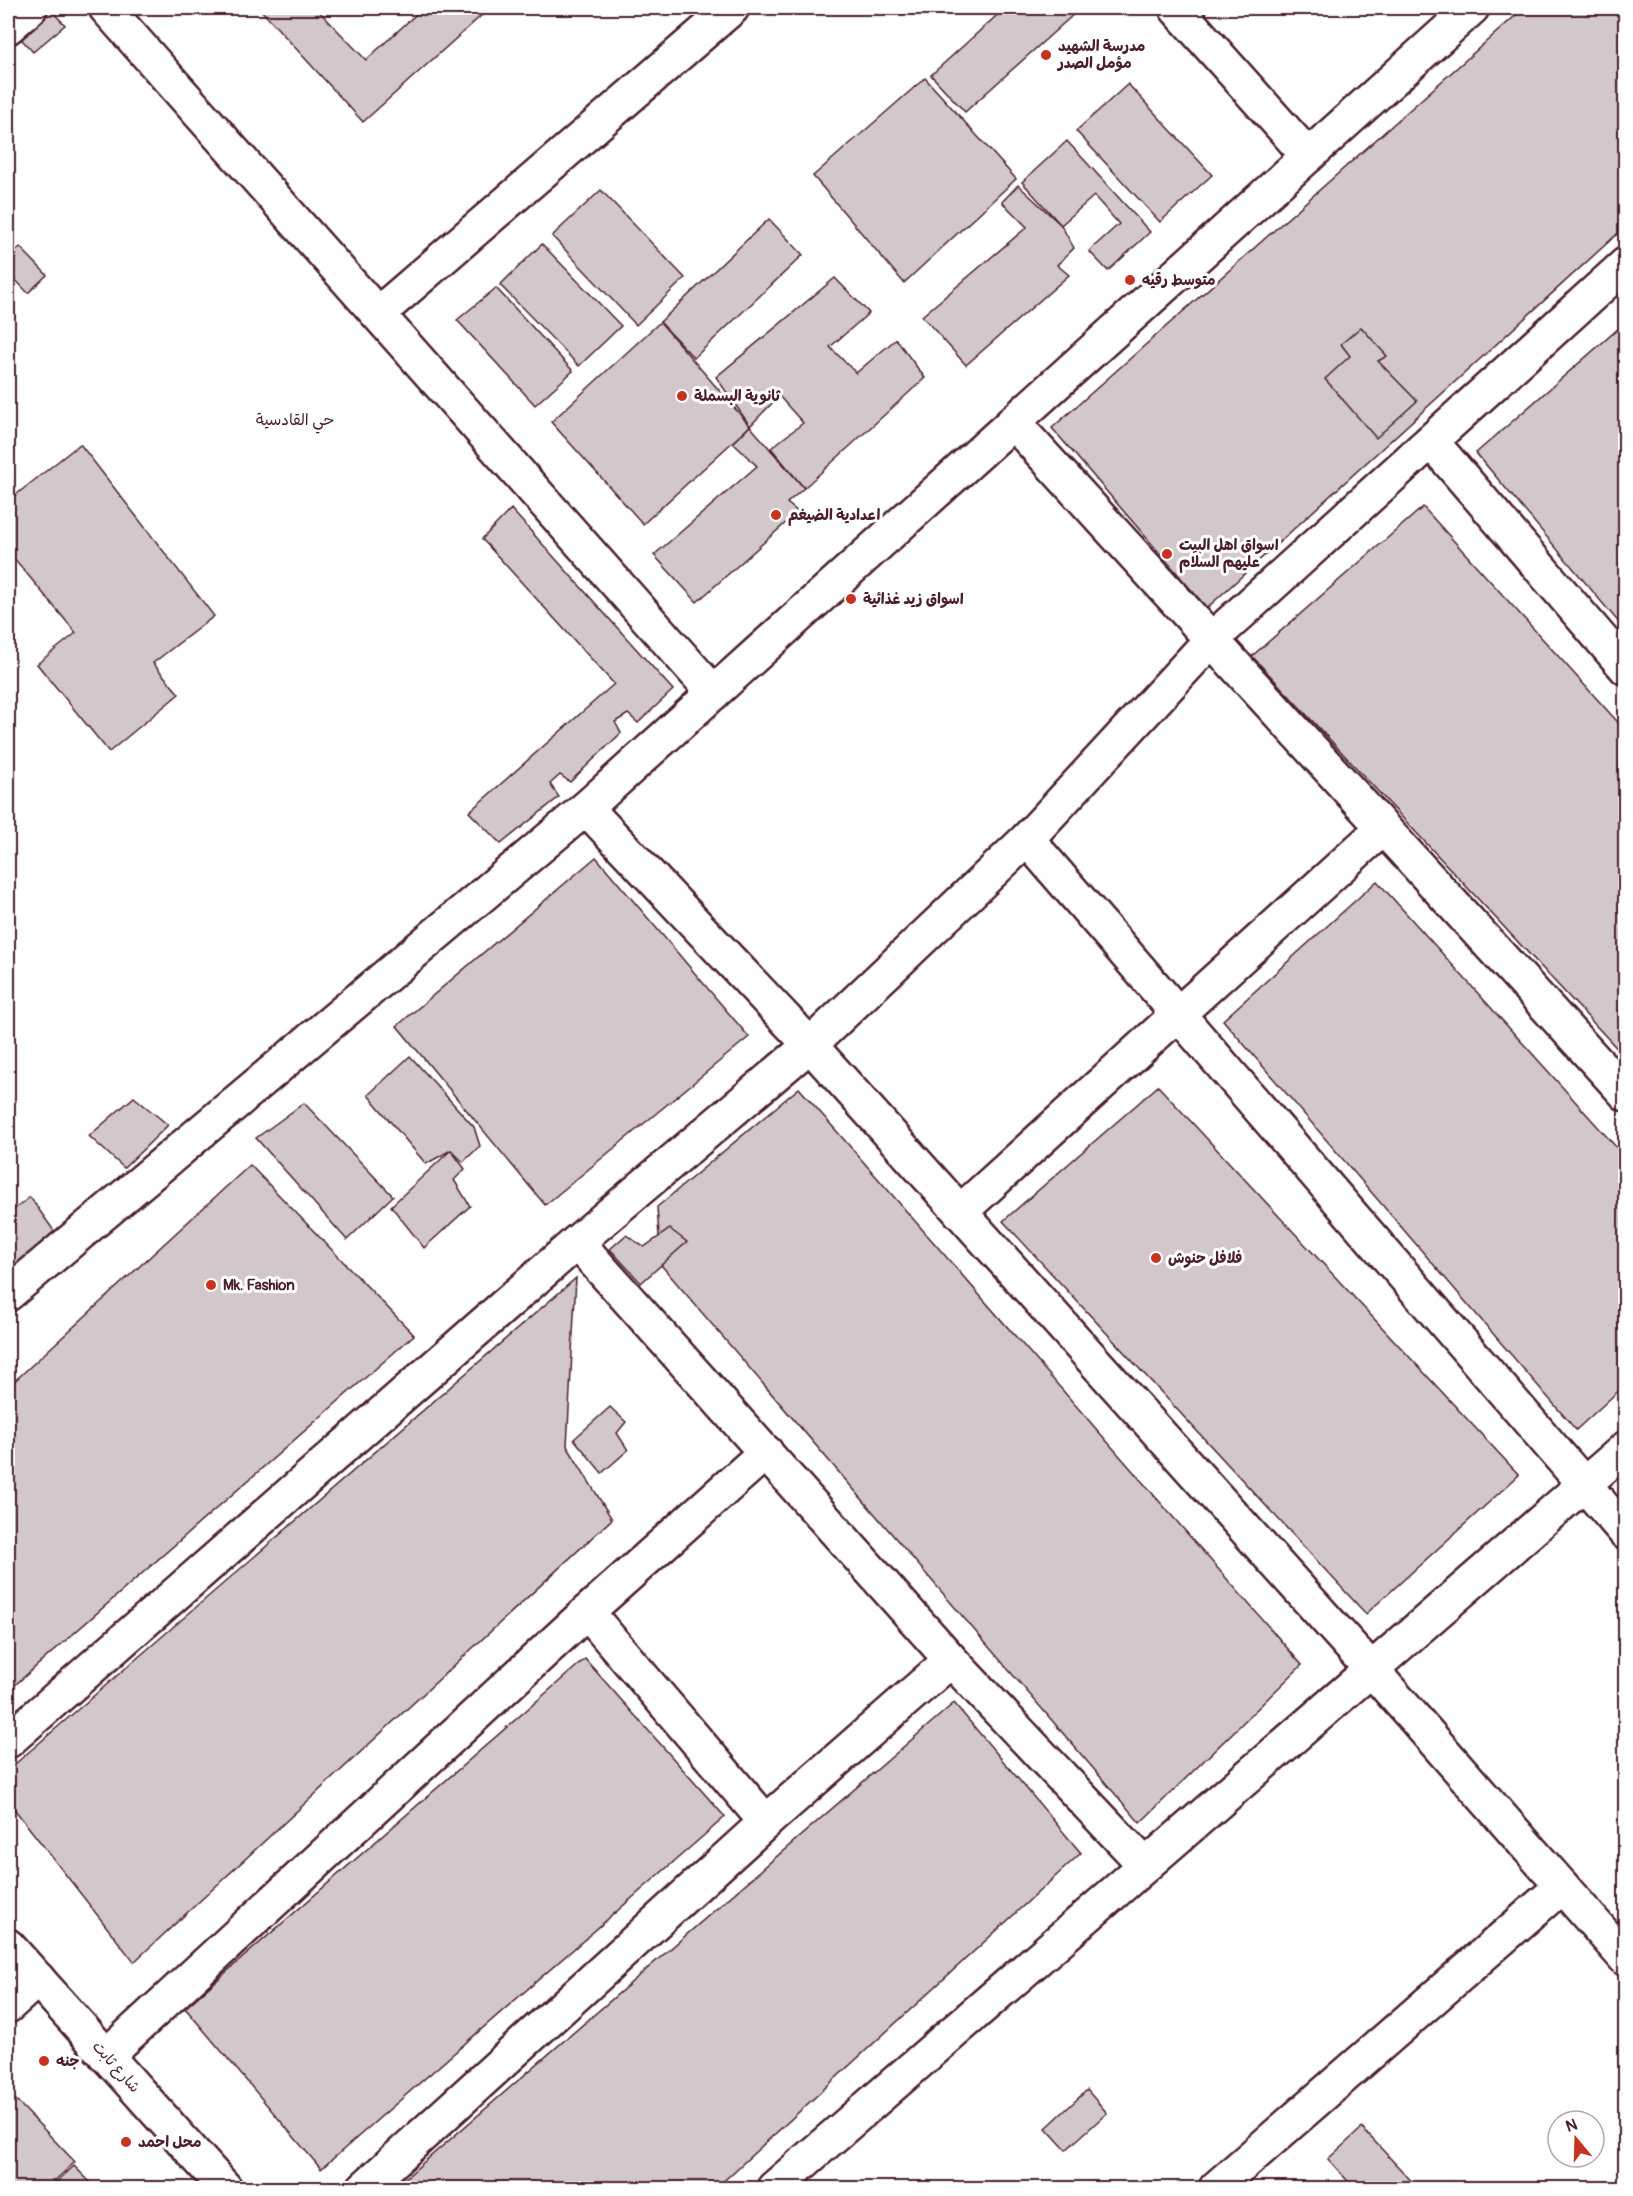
<svg xmlns="http://www.w3.org/2000/svg" width="1633" height="2196" font-family="Pangolin,'Playpen Sans Arabic',sans-serif">
  <style>
    .building { fill: #d2c7cb; stroke: #4a1f2b; stroke-width: 1.5 }
    .lines { fill: none; stroke-linecap: round; stroke-linejoin: round }
    .minor-casing { stroke: #4a1f2b; stroke-width: 38 }
    .minor { stroke: #fff; stroke-width: 33 }
    .poi-dot { fill: #c8321e; stroke: #fff; stroke-width: 2 }
    .labels { text-anchor: middle; dominant-baseline: central; stroke-width: 6; stroke-linejoin: round; paint-order: stroke }
    .poi-label { font-size: 15px; font-weight: bold; fill: #4a1f2b; stroke: #fff; text-anchor: start }
    .street-label { font-size: 15px; fill: #4a1f2b; stroke: #fff }
    .neighbourhood-label { font-size: 16px; fill: #4a1f2b; stroke: #fff }
  </style>
  <rect width="100%" height="100%" fill="#fff"/>
  <filter id="ink" filterUnits="userSpaceOnUse"><feTurbulence type="fractalNoise" baseFrequency=".0167" numOctaves="2"/><feDisplacementMap in="SourceGraphic" scale="12" xChannelSelector="R" yChannelSelector="G"/><feConvolveMatrix kernelMatrix="1 2 1 2 8 2 1 2 1" color-interpolation-filters="sRGB"/></filter>
  <g filter="url(#ink)">
    <g class="building">
      <path d="M39,8H49L65,25L33,52L13,30Z"/>
      <path d="M259,8H316L366,60L423,8H474L482,15L363,122Z"/>
      <path d="M1005,8H1068L1074,14L965,112L931,75Z"/>
      <path d="M1524,8H1626V226L1207,608L1052,428Z"/>
      <path d="M925,78L1016,179L904,283L813,176Z"/>
      <path d="M1128,84L1212,175L1160,222L1076,131Z"/>
      <path d="M1067,141L1150,232L1108,271L1089,251L1119,224L1094,196L1061,225L1022,182Z"/>
      <path d="M1018,185L1061,225L1074,248L1057,265L1069,275L966,365L922,316L1027,227L1002,202Z"/>
      <path d="M601,190L685,278L636,325L552,236Z"/>
      <path d="M769,219L803,255L694,358L660,322Z"/>
      <path d="M542,244L621,326L579,366L500,285Z"/>
      <path d="M20,247L47,275L28,293L8,272V259Z"/>
      <path d="M835,278L869,313L830,347L856,373L896,339L925,378L804,488L771,448L803,423L779,396L750,426L716,377Z"/>
      <path d="M496,288L573,371L535,405L457,320Z"/>
      <path d="M660,322L750,426L643,524L551,422Z"/>
      <path d="M1626,322V631L1476,453Z"/>
      <path d="M1361,327L1387,356L1378,361L1417,401L1376,438L1325,379L1350,356L1341,344Z"/>
      <path d="M750,426L804,488L787,503L798,512L697,602L654,555L757,466L733,443Z"/>
      <path d="M80,444L214,616L153,663L179,694L109,752L37,664L76,633L8,551V501Z"/>
      <path d="M1423,507L1626,731V1058L1252,656Z"/>
      <path d="M511,509L673,690L638,723L628,714L615,722L621,733L570,782L560,775L550,784L559,797L501,844L469,812L614,684L482,539Z"/>
      <path d="M596,857L749,1037L545,1205L397,1026Z"/>
      <path d="M1377,881L1626,1158V1384L1576,1430L1223,1020Z"/>
      <path d="M410,1056L474,1127L480,1146L463,1162L451,1150L426,1164L368,1095Z"/>
      <path d="M1158,1086L1519,1475L1366,1614L1003,1221Z"/>
      <path d="M799,1088L1302,1665L1140,1823L661,1265L657,1207Z"/>
      <path d="M134,1097L168,1125L124,1168L89,1136Z"/>
      <path d="M304,1103L393,1196L347,1240L256,1138Z"/>
      <path d="M451,1150L465,1169L454,1180L470,1206L424,1248L391,1206Z"/>
      <path d="M250,1165L414,1335L8,1691V1387Z"/>
      <path d="M30,1197L59,1238L8,1275V1214Z"/>
      <path d="M670,1229L687,1242L641,1283L610,1249L626,1235L644,1247Z"/>
      <path d="M576,1278L567,1446L612,1519L134,1962L8,1801V1770Z"/>
      <path d="M610,1407L626,1422L617,1433L628,1450L602,1473L574,1439Z"/>
      <path d="M585,1659L725,1817L321,2169L185,2008Z"/>
      <path d="M954,1703L1081,1853L716,2188H394Z"/>
      <path d="M1087,2090L1107,2113L1066,2150L1046,2128Z"/>
      <path d="M15,2099L75,2162L47,2188H14L8,2182V2107Z"/>
      <path d="M1362,2128L1418,2188H1354L1328,2159Z"/>
      <path d="M74,2166L96,2188H50Z"/>
    </g>
    <g class="lines">
      <defs>
        <g id="minor">
          <path d="M106,8L713,692"/>
          <path d="M1176,8L1308,156"/>
          <path d="M8,27L30,8"/>
          <path d="M379,313L732,8"/>
          <path d="M1013,422L1626,1094"/>
          <path d="M1431,441L1626,668"/>
          <path d="M586,808L810,1045L1371,1669L1626,1959"/>
          <path d="M1027,839L1626,1533"/>
          <path d="M960,1212L1383,828"/>
          <path d="M577,1242L951,1660L1145,1865"/>
          <path d="M8,1294L586,808L1472,8"/>
          <path d="M587,1612L766,1822"/>
          <path d="M8,1741L577,1242L810,1045L1027,839L1211,640L1626,264"/>
          <path d="M8,1946L225,2188"/>
          <path d="M8,2006L38,1979"/>
          <path d="M106,2056L587,1612L766,1452"/>
          <path d="M364,2188L766,1822L951,1660"/>
          <path d="M774,2188L1626,1448"/>
          <path d="M1216,2188L1562,1886"/>
        </g>
      </defs>
      <use href="#minor" class="minor-casing"/>
      <use href="#minor" class="minor"/>
    </g>
  </g>
  <g class="poi-dot">
    <circle cx="1046" cy="55" r="6"/>
    <circle cx="1130" cy="280" r="6"/>
    <circle cx="682" cy="396" r="6"/>
    <circle cx="776" cy="515" r="6"/>
    <circle cx="1167" cy="554" r="6"/>
    <circle cx="851" cy="599" r="6"/>
    <circle cx="1156" cy="1258" r="6"/>
    <circle cx="211" cy="1285" r="6"/>
    <circle cx="44" cy="2061" r="6"/>
    <circle cx="126" cy="2142" r="6"/>
  </g>
  <g class="labels">
    <g class="poi-label">
      <text x="1058" y="46">مدرسة الشهيد<tspan x="1058" dy="17">مؤمل الصدر</tspan></text>
      <text x="1142" y="280">متوسط رقيه</text>
      <text x="694" y="396">ثانوية البسملة</text>
      <text x="788" y="515">اعدادية الضيغم</text>
      <text x="1179" y="545">اسواق اهل البيت<tspan x="1179" dy="17">عليهم السلام</tspan></text>
      <text x="863" y="599">اسواق زيد غذائية</text>
      <text x="1168" y="1258">فلافل حنوش</text>
      <text x="223" y="1285">Mk. Fashion</text>
      <text x="56" y="2061">جنه</text>
      <text x="138" y="2142">محل احمد</text>
    </g>
    <g class="street-label">
      <text transform="translate(116 2067) rotate(48)">شارع ثابت</text>
    </g>
    <g class="neighbourhood-label">
      <text x="295" y="420">حي القادسية</text>
    </g>
  </g>
  <rect width="1633" height="2196" fill="none" stroke="#fff" stroke-width="30"/>
  <rect x="15" y="15" width="1603" height="2166" fill="none" stroke="#4a1f2b" stroke-width="2" filter="url(#ink)"/>
  <g transform="translate(1576 2139) rotate(341)"><circle r="28" fill="#ffffff" stroke="#b7a5aa" stroke-width="1.5"/>
  <path d="M0-4.5L10 22L0 15L-10 22Z" fill="#c8321e"/>
  <text y="-9" font-size="16" font-weight="bold" text-anchor="middle" fill="#4a1f2b">N</text>
  </g>
</svg>
